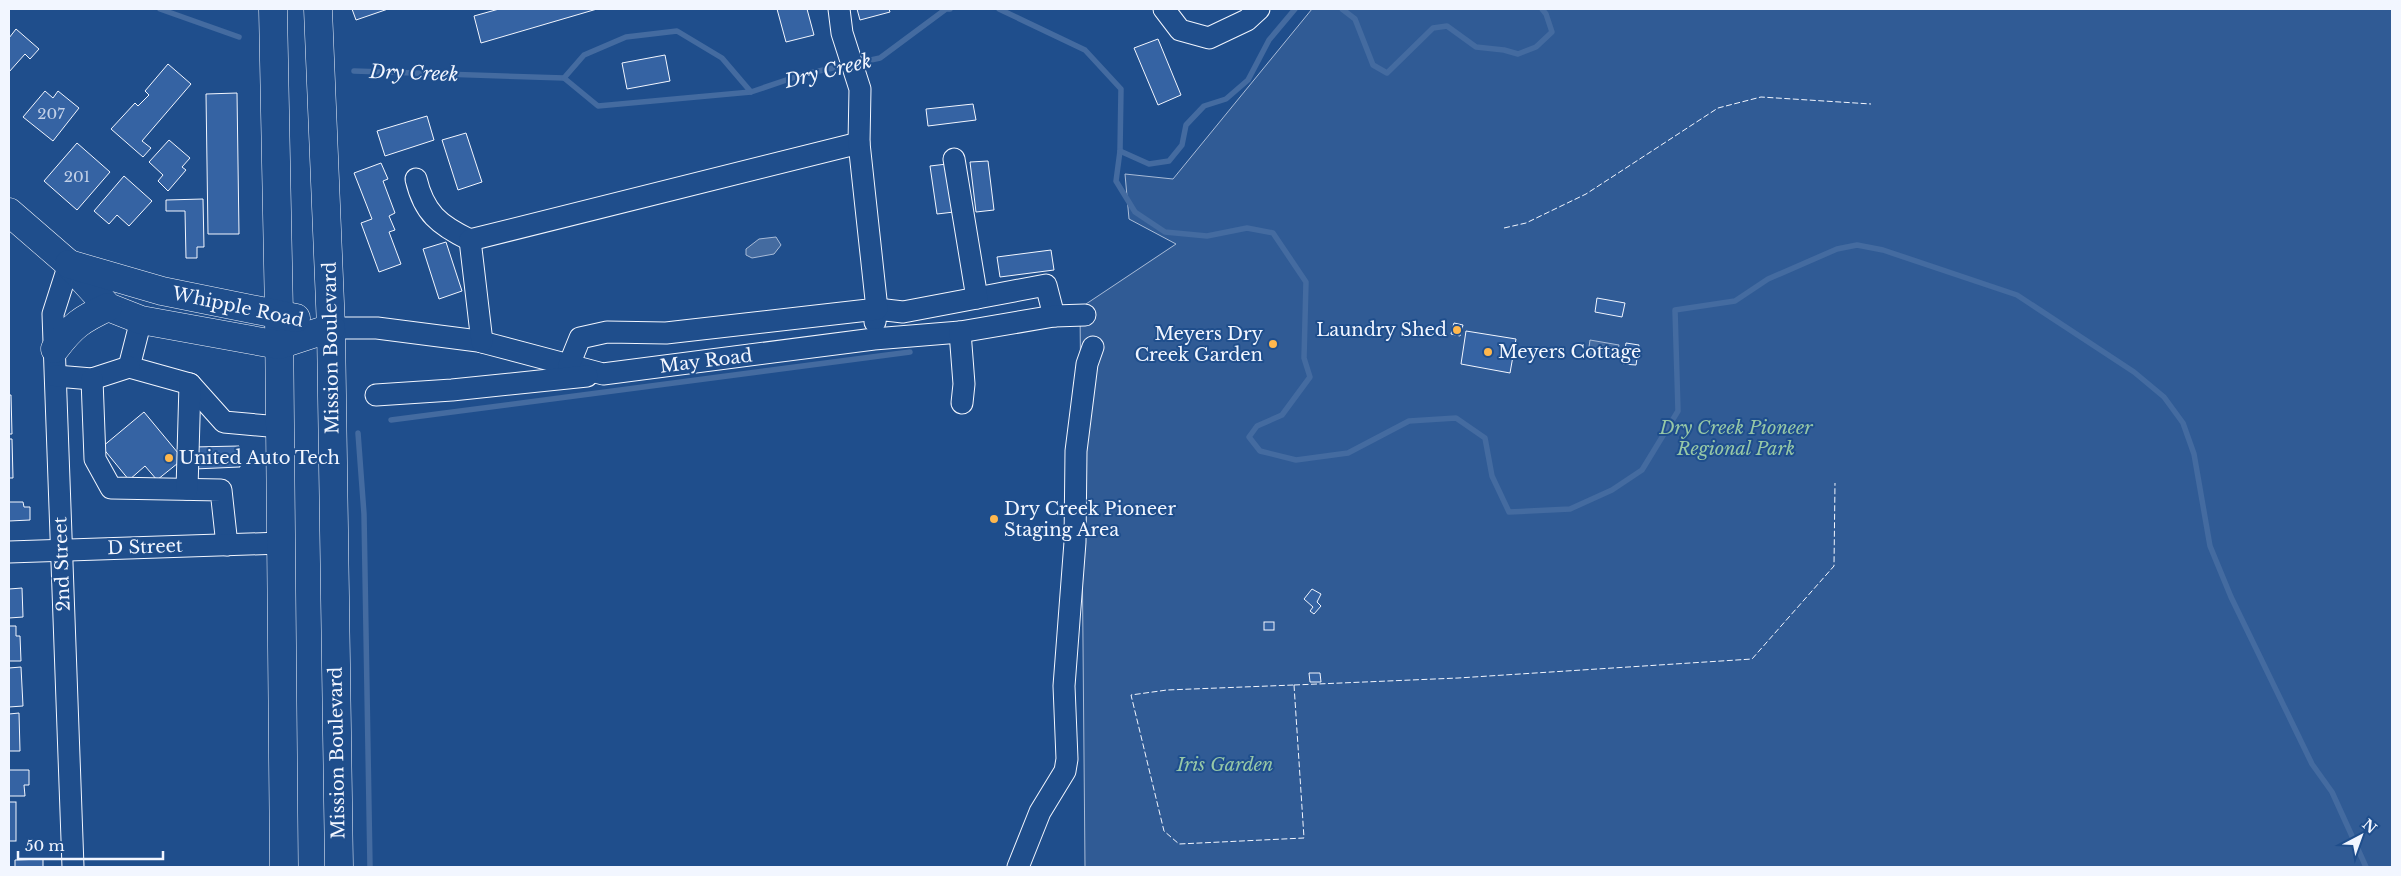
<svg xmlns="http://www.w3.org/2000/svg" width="2401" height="876" font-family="'Libre Baskerville',serif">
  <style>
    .green { fill: #305b95; stroke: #a8bbd7 }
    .water { fill: #446ba0; stroke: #a8bbd7 }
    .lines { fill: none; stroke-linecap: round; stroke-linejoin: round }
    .stream { stroke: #446ba0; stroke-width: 5.5 }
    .building { fill: #3563a3; stroke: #f2f6ff }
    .minor-casing { stroke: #f2f6ff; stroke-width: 23 }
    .major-casing { stroke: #f2f6ff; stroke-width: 29 }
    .minor { stroke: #1f4e8c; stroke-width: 21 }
    .major { stroke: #1f4e8c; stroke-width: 28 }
    .fence { stroke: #f2f6ff; stroke-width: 1; stroke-dasharray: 6 2.5; stroke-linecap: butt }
    .poi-dot { fill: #ffb74d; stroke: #1f4e8c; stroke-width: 2 }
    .labels { text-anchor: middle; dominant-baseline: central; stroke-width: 4; stroke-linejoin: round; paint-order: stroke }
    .number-label { font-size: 15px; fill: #c3d1e8 }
    .street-label { font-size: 18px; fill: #f2f6ff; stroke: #1f4e8c }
    .poi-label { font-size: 18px; fill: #f2f6ff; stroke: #1f4e8c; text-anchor: start }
    .park-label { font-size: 18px; font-style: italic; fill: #97c8a6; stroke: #1f4e8c }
    .water-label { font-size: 19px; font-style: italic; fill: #f2f6ff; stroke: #1f4e8c }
  </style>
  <rect width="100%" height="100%" fill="#1f4e8c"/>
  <path class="green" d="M1312,9H2392V867H1085L1080,308L1176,244L1129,219L1125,174L1173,179Z"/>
  <g class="water">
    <path d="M776,237L781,245L774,254L752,258L746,255V249L759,239Z"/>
    <path d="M1590,340L1619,345L1616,359L1588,354Z"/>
  </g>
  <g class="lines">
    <g class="stream">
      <path d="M160,9L239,37"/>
      <path d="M999,9L1085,50L1121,89L1120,151L1116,181L1135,212L1165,232L1207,236L1247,228L1273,233L1306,282L1304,358L1310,377L1282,415L1257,426L1249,437L1260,451L1296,460L1348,453L1409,421L1456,418L1485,438L1492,476L1509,512L1570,509L1612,490L1642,470L1678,411L1675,310L1735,301L1768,279L1837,249L1857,245L1883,250L2017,295L2134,372L2164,397L2183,423L2194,454L2210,546L2231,597L2312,764L2332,792L2366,867"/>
      <path d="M1342,9L1355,19L1373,65L1387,73L1433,28L1447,26L1476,47L1504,50L1518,54L1536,47L1552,32L1546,14L1542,9"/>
      <path d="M857,63L880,58L946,9H950"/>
      <path d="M354,71L564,78L598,106L751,92L804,74L848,65"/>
      <path d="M564,78L584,55L626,37L677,31L722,58L751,92"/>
      <path d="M1120,151L1149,164L1169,161L1182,145L1186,125L1204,106L1226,99L1248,80L1269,40L1295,9"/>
      <path d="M391,420L910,352"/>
      <path d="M358,433L364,514L370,867"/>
    </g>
  </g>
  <g class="building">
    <path d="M352,9H388L356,20Z"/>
    <path d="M499,9H597L481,43L474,16Z"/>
    <path d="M777,9H807L814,35L786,42Z"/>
    <path d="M857,9H889L890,12L860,20Z"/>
    <path d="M16,29L39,49L30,59L25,54L9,72V38Z"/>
    <path d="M1158,39L1181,95L1158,105L1134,48Z"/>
    <path d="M665,55L670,81L627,89L622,63Z"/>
    <path d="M168,64L191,84L142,141L151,148L143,157L111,129L135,103L138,106L149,95L145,91Z"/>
    <path d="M45,91L53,98L58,91L79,108L53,141L23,117Z"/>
    <path d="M237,93L239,234H208L206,94Z"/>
    <path d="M973,104L976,120L928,126L926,109Z"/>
    <path d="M427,116L434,140L385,156L377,131Z"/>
    <path d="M466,133L482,182L458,190L442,140Z"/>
    <path d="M169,140L190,158L182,167L186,170L168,191L158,181L163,175L149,162Z"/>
    <path d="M77,143L110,172L77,210L44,181Z"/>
    <path d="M988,161L994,210L976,212L970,162Z"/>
    <path d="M381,163L388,179L383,181L395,213L389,216L395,230L389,232L401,264L379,272L361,223L372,219L354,173Z"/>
    <path d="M947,164L954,212L937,214L930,166Z"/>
    <path d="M124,176L152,201L129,226L117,215L109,224L94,211Z"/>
    <path d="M203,199L204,247H197V258H186L185,211H166V200Z"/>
    <path d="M446,242L462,291L439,299L423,249Z"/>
    <path d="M1051,250L1054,270L1000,277L997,257Z"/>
    <path d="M1597,298L1625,303L1622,317L1595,312Z"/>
    <path d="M1454,323L1463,325L1460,336L1451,334Z"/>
    <path d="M1466,331L1516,339L1510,373L1461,364Z"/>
    <path d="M1626,343L1639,345L1636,365L1623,364Z"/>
    <path d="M9,395H11L12,434H9Z"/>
    <path d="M144,412L183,459L157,480L145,466L129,480L102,447Z"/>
    <path d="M9,439H12L13,478H9Z"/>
    <path d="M239,446L240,467L194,469L193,447Z"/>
    <path d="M9,502H23L24,507H30V520L9,521Z"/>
    <path d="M22,588L23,617L9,618V589Z"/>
    <path d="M1312,589L1321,594L1317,602L1321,606L1314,614L1310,611L1313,607L1304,599Z"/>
    <rect x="1264" y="622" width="10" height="8"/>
    <path d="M9,626H16V636H20L21,661H9Z"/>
    <path d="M21,667L23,706L9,707V668Z"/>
    <path d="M1309,673H1320L1321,682H1310Z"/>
    <path d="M19,713L20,751H9V714Z"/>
    <path d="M9,770H29V785H24L25,796H9Z"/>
    <rect x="9" y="802" width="7" height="39"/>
    <path d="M43,859V867H15V860Z"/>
  </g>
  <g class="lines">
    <defs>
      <g id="minor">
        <path d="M1164,9L1180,30L1209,38L1247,20L1259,9"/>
        <path d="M416,179C424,213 439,225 470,240"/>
        <path d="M69,264L53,314L73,867"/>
        <path d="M977,298L1046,285L1054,316"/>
        <path d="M141,320L129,367L190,384L224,422L280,427"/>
        <path d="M875,322L877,309L903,312L977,298L954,159"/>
        <path d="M331,328H377L478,341L603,374L874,339L960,332L1054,316L1085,315"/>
        <path d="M960,332L964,384L962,403"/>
        <path d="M482,342L470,240L859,143"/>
        <path d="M569,365L580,338L607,332L666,333L877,309L859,143L860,89L842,33L839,9"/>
        <path d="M56,376L92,379L129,367"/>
        <path d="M92,379L95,459L111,488L221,490L227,545"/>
        <path d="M376,395L452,390L587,376"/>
        <path d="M187,489L190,384"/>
        <path d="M9,552L281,543"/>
        <path d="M1018,867L1040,812L1065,771L1067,759L1064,686L1075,542L1076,451L1087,364L1093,347"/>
      </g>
      <g id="major">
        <path d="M273,9L279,314L284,867"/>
        <path d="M318,9L331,328L339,867"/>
        <path d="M9,212L69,264L108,307L141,320L279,345L331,328"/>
        <path d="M69,264L162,291L296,318"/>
        <path d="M55,349C72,326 82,319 108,307"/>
      </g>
    </defs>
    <use href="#minor" class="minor-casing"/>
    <use href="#major" class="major-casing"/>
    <use href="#minor" class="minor"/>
    <use href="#major" class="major"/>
    <g class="fence">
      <path d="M1504,228L1526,223L1586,194L1718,108L1761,97L1871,104"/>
      <path d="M1294,685L1458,678L1752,659L1834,566L1835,483"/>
      <path d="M1294,685L1304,838L1179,844L1164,831L1131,695L1167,690Z"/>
    </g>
  </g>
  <g class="poi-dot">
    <circle cx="1457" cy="330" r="5"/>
    <circle cx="1273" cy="344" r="5"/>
    <circle cx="1488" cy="352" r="5"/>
    <circle cx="169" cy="458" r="5"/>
    <circle cx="994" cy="519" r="5"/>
  </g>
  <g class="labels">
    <g class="number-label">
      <text x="51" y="113">207</text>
      <text x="77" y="176">201</text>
    </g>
    <g class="street-label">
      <text transform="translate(238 307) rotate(12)">Whipple Road</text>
      <text transform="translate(331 348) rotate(-91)">Mission Boulevard</text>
      <text transform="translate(706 361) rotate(-7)">May Road</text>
      <text transform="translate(145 547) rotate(-2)">D Street</text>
      <text transform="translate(62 564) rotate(-92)">2nd Street</text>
      <text transform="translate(337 753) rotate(-91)">Mission Boulevard</text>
    </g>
    <g class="poi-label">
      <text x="1447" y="330" text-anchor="end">Laundry Shed</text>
      <text x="1263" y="334" text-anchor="end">Meyers Dry<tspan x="1263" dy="21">Creek Garden</tspan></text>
      <text x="1498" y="352">Meyers Cottage</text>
      <text x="179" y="458">United Auto Tech</text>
      <text x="1004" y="509">Dry Creek Pioneer<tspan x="1004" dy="21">Staging Area</tspan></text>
    </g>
    <g class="park-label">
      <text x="1736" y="428">Dry Creek Pioneer<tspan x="1736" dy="21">Regional Park</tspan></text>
      <text x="1225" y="765">Iris Garden</text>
    </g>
    <g class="water-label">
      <text transform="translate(828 71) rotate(-14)">Dry Creek</text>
      <text transform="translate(414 73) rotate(2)">Dry Creek</text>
    </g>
  </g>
  <rect width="2401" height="876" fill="none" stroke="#f2f6ff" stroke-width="20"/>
  <g transform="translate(2361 836) rotate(41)" stroke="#1f4e8c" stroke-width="4" paint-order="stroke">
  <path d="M0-4L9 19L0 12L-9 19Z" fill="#f2f6ff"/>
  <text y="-8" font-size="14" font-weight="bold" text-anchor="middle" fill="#f2f6ff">N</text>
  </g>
  <path d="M18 851v8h145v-8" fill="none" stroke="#f2f6ff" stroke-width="2.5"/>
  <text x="25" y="851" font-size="15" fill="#f2f6ff" stroke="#1f4e8c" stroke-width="4" paint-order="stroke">50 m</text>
</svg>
